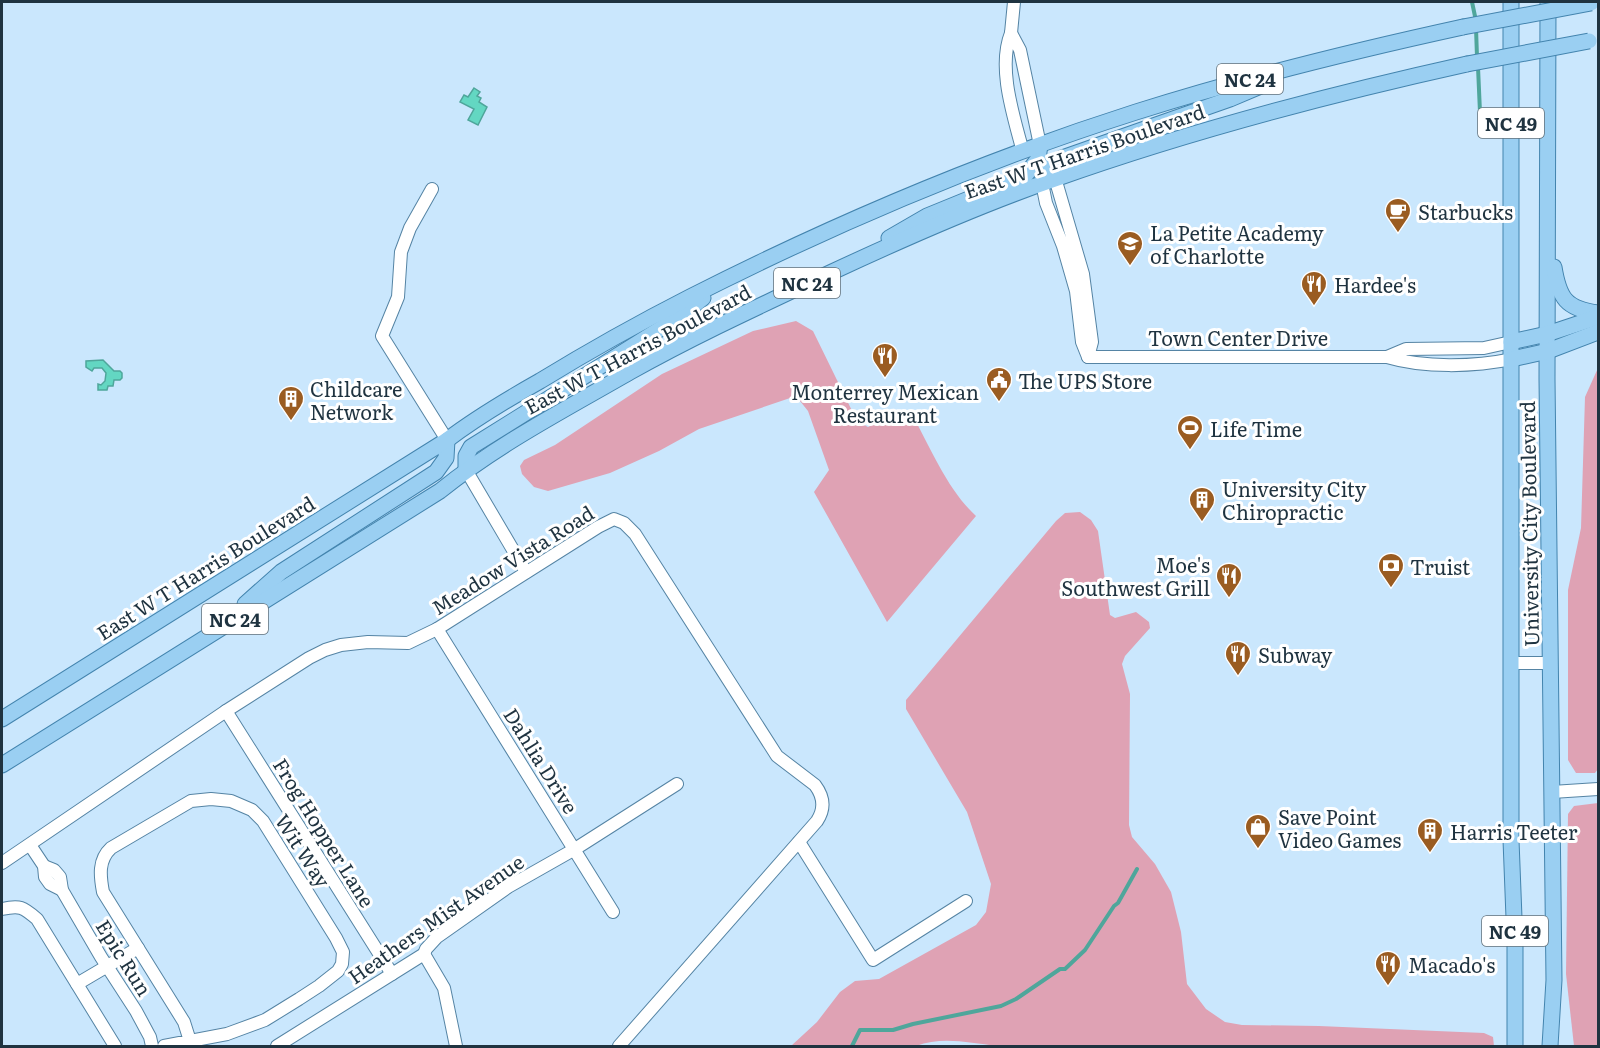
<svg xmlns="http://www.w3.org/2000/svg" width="1600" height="1048" font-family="Literata,serif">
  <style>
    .green { fill: #dfa2b4 }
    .water { fill: #63d7c2; stroke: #4fa69b; stroke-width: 1.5 }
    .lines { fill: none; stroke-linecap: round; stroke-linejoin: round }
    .stream { stroke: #4fa69b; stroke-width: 4 }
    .minor-casing { stroke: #5584a4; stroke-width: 14 }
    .major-casing { stroke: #4384ae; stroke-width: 17 }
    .minor { stroke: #fff; stroke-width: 12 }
    .major { stroke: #9acff2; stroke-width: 15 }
    .major-bridge-casing { stroke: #4384ae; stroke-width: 17; stroke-linecap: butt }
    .major-bridge { stroke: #9acff2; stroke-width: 15 }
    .labels { text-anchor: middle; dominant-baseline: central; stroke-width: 6; stroke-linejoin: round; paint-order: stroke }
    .shield { fill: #fff; stroke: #627079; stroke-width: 1.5 }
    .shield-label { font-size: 18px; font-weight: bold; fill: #1f3340 }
    .street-label { font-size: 20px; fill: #1f3340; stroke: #fff }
    .poi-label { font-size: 20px; fill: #1f3340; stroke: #fff; text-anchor: start }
  </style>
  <rect width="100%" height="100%" fill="#cae7fd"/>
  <g class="green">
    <path d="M796,321L813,331L857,421L868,427L896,413L914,418C932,451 948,490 976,516L887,622L814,492L829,470L808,411L796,396L699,429L659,451L610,473L548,491L534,487L522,474L520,466L524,460L555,445L662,374L753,331Z"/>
    <path d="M1598,368V769L1595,773H1576L1568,760V590L1581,528L1585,397Z"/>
    <path d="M1080,512L1091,520L1098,531L1110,615L1115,618L1136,612L1149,622L1150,628L1125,656L1122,664L1130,694L1129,825L1132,837L1155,864L1171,892L1181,932L1187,984L1206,1009L1225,1022L1242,1025L1319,1026L1484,1033L1493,1037L1494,1046H997C970,1043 942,1036 916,1046H791L817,1022L840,992L855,981L879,979L976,925L986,912L991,884L967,812L906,709V700L1056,521L1065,513Z"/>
    <path d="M1598,803V1046H1574L1566,974L1568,814L1574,806Z"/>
  </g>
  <g class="water">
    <path d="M474,88L480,92L477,96L481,98L479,102L487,107L478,125L468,120L474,109L460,102L464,95L468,97Z"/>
    <path d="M103,360L114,371H120L122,373V378L120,380H114L113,386H108L107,390H98V384L101,385L105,381L106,373L102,368H94L92,371L86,367V361Z"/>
  </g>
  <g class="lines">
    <g class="stream">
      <path d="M1472,2L1476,21"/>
      <path d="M1476,28L1477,57"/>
      <path d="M1478,67L1481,135"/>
      <path d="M852,1046L860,1030H893L913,1024L1001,1006L1016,999L1060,969H1065L1085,950L1114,906L1118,903L1137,869"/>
    </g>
    <defs>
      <g id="minor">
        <path d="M1011,33L1014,2"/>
        <path d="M1023,152C1014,117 997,68 1011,33L1020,50L1040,145"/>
        <path d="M1042,183L1046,203L1063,246L1076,291L1082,342L1088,357L1092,342L1083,274L1055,178"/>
        <path d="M432,189L410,228L401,252L398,297L382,336L447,440"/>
        <path d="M1511,342L1484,348L1406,349L1387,357C1424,368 1474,367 1512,359"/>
        <path d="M1088,357H1387"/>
        <path d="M466,470L526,572"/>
        <path d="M437,629L613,912"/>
        <path d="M1511,663H1551"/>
        <path d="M226,711L392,974"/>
        <path d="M1552,792L1598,789"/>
        <path d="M799,842L873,960L966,901"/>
        <path d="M30,845L44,866L45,877L50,884L62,890"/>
        <path d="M2,863L226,711L309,658L325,650L341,645L368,642L408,643L437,629L598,527L614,519L624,523L635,534L777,756L815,785C824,797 825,809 817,821L619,1046"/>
        <path d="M44,866L54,870L60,877L62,890L101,957L136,1011L150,1037L152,1046"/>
        <path d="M2,909C20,905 23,907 37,919L115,1046"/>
        <path d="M424,954L444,988L456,1046"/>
        <path d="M77,984L138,948"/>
        <path d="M164,1046L227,1034L265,1020L299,999L319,986L338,971L342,964L343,952L336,938L263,821L252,810L231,801L211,799L191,801L111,848C98,860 100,876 103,892L184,1022L190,1041"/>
        <path d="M277,1046L424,954L426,949L437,937L508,887L575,849L677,784"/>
      </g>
      <g id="major">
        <path d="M1511,2V840L1515,944V1046"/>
        <path d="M1548,2L1547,379L1554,980L1550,1046"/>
        <path d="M1042,183L1051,166L1062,158L1230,99L1270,82"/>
        <path d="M889,238L927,216L1025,176L1038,159L1040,145"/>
        <path d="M1554,267C1559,298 1566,309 1598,313"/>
        <path d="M1511,342L1547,334L1598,317"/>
        <path d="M1512,359L1548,351L1598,332"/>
        <path d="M466,470V456L471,447L676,319L703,298"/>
        <path d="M245,604L281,572L436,472L446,458L447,440"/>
        <path d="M2,719L447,440C476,418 508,399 540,381C589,351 639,323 690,297C834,224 982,161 1136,112C1243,78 1353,51 1463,27"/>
        <path d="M2,765L440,491C498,444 566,409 630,372C696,335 764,304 832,272C905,238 979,205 1055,179C1190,131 1327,95 1467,64"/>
      </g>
    </defs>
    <use href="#minor" class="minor-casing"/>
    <use href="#major" class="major-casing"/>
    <use href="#minor" class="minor"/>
    <use href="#major" class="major"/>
    <defs>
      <g id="major-bridge">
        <path d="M1463,27L1591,3"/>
        <path d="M1467,64L1589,41"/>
      </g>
    </defs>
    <use href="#major-bridge" class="major-bridge-casing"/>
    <use href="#major-bridge" class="major-bridge"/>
  </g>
  <defs>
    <symbol id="cafe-pin" viewBox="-11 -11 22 30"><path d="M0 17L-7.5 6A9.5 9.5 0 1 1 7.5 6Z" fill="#9a5c21" stroke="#fff"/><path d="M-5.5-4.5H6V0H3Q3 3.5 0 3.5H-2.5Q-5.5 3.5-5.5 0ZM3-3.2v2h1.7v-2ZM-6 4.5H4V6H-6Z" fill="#fff"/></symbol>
    <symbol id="school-pin" viewBox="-11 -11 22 30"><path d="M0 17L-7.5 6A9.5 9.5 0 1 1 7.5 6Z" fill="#9a5c21" stroke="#fff"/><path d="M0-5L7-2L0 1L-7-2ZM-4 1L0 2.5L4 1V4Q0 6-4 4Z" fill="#fff"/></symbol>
    <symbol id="restaurant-pin" viewBox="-11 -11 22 30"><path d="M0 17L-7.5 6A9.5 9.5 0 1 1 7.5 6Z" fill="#9a5c21" stroke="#fff"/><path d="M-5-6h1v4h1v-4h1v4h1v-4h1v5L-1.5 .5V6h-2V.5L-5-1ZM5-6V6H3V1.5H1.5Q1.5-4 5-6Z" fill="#fff"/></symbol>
    <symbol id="civic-pin" viewBox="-11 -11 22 30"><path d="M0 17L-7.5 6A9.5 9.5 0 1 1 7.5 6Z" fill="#9a5c21" stroke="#fff"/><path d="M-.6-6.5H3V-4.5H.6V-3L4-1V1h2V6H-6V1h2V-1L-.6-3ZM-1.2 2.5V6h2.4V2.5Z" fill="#fff"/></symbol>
    <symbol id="building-pin" viewBox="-11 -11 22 30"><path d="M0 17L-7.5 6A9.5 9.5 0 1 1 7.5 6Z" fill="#9a5c21" stroke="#fff"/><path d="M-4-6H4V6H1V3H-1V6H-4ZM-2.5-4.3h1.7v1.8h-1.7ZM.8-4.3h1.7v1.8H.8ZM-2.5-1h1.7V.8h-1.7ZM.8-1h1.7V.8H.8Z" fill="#fff"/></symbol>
    <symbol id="stadium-pin" viewBox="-11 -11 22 30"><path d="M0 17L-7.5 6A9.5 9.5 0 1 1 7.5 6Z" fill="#9a5c21" stroke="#fff"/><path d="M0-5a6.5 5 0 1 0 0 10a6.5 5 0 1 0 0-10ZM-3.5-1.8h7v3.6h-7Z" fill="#fff"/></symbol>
    <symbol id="bank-pin" viewBox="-11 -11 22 30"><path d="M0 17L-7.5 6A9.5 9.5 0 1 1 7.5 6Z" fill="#9a5c21" stroke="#fff"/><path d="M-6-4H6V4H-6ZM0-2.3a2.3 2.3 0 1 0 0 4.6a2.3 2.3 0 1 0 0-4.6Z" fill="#fff"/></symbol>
    <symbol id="shop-pin" viewBox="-11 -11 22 30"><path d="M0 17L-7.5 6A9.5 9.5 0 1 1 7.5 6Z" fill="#9a5c21" stroke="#fff"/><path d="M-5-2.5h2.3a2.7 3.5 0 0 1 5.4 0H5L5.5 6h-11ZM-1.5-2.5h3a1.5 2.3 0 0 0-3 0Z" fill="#fff"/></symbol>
  </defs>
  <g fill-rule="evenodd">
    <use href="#cafe-pin" x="1383" y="196" width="30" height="40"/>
    <use href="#school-pin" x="1115" y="229" width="30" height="40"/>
    <use href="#restaurant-pin" x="1299" y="269" width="30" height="40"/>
    <use href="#restaurant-pin" x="870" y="341" width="30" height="40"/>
    <use href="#civic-pin" x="984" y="365" width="30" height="40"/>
    <use href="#building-pin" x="276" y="384" width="30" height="40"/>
    <use href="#stadium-pin" x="1175" y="413" width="30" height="40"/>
    <use href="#building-pin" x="1187" y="485" width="30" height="40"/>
    <use href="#bank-pin" x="1376" y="551" width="30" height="40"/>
    <use href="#restaurant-pin" x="1214" y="561" width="30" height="40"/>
    <use href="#restaurant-pin" x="1223" y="639" width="30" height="40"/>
    <use href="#shop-pin" x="1243" y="812" width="30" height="40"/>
    <use href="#building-pin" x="1415" y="816" width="30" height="40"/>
    <use href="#restaurant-pin" x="1373" y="949" width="30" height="40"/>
  </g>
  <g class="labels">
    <g class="shield">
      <rect x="1217" y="64" width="66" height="30" rx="4.5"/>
      <rect x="1478" y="108" width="66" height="30" rx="4.5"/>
      <rect x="774" y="268" width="66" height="30" rx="4.5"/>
      <rect x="202" y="604" width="66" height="30" rx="4.5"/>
      <rect x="1482" y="916" width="66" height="30" rx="4.5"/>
    </g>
    <g class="shield-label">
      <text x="1250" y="79">NC 24</text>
      <text x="1511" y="123">NC 49</text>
      <text x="807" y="283">NC 24</text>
      <text x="235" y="619">NC 24</text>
      <text x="1515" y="931">NC 49</text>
    </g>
    <g class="street-label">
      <text transform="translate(1084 150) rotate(-19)">East W T Harris Boulevard</text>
      <text x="1238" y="337">Town Center Drive</text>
      <text transform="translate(637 348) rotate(-28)">East W T Harris Boulevard</text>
      <text transform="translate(1528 524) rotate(-91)">University City Boulevard</text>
      <text transform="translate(512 559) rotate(-32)">Meadow Vista Road</text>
      <text transform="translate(205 567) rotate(-32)">East W T Harris Boulevard</text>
      <text transform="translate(542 760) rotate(58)">Dahlia Drive</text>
      <text transform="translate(325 832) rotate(58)">Frog Hopper Lane</text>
      <text transform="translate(304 850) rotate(57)">Wit Way</text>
      <text transform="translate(435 918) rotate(-35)">Heathers Mist Avenue</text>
      <text transform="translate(125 957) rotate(58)">Epic Run</text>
    </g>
    <g class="poi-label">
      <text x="1418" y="211">Starbucks</text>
      <text x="1150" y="232">La Petite Academy<tspan x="1150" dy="23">of Charlotte</tspan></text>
      <text x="1334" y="284">Hardee's</text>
      <text x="1018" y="380">The UPS Store</text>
      <text x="310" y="388">Childcare<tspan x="310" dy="23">Network</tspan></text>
      <text x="885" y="391" text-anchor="middle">Monterrey Mexican<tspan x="885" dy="23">Restaurant</tspan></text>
      <text x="1210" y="428">Life Time</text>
      <text x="1222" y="488">University City<tspan x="1222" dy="23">Chiropractic</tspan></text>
      <text x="1210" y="564" text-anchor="end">Moe's<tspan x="1210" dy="23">Southwest Grill</tspan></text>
      <text x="1410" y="566">Truist</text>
      <text x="1258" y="654">Subway</text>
      <text x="1278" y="816">Save Point<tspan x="1278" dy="23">Video Games</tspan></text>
      <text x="1450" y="831">Harris Teeter</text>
      <text x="1408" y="964">Macado's</text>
    </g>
  </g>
  <rect width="1600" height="1048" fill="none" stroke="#1f3340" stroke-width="6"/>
</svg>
